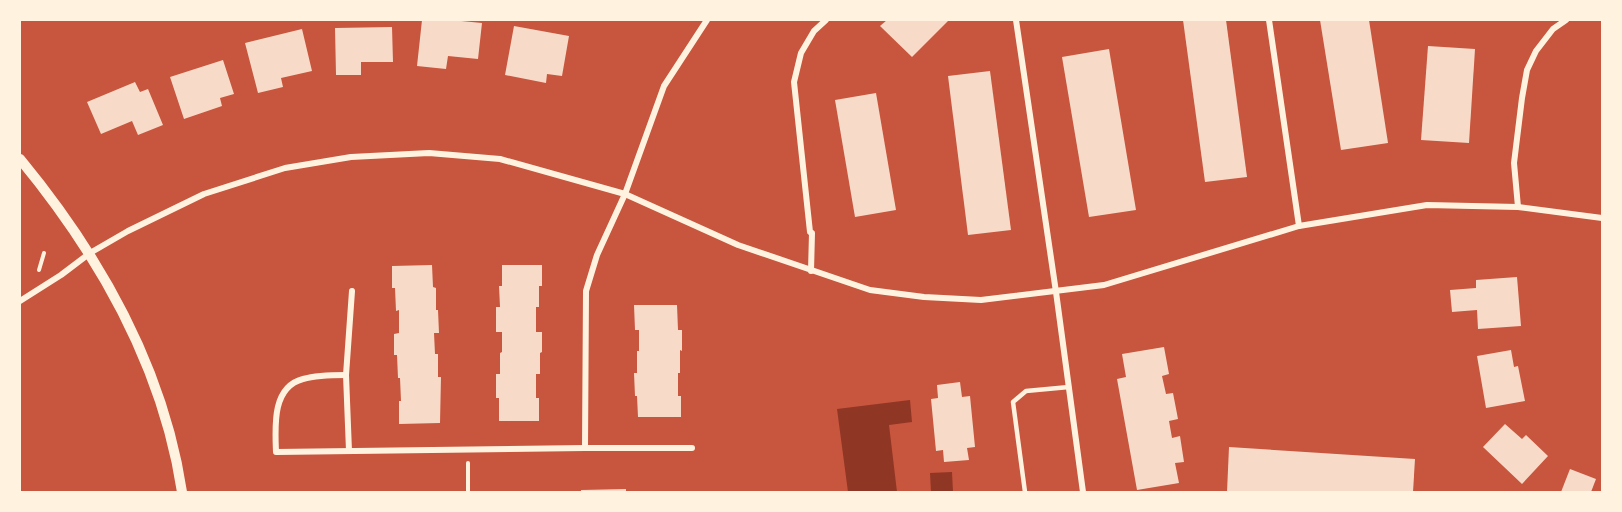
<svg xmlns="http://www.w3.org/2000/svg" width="1622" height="512" font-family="'PT Sans Narrow',sans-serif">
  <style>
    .water { fill: #8f3625 }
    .building { fill: #f7dbc8 }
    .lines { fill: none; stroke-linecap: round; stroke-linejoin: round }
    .path { stroke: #fff3e0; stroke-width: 4 }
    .service { stroke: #fff3e0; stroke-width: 4.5 }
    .minor { stroke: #fff3e0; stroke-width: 6 }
    .tertiary { stroke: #fff3e0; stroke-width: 10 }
  </style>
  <rect width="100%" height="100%" fill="#c8553d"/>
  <g class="water">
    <path d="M910,400L912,422L889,425L897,492H848L837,409Z"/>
    <path d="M952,472L953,492H931L930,473Z"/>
  </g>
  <g class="building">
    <path d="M422,20H451L482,23L478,59L448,56L446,69L417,66Z"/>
    <path d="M887,20H949L912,57L880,26Z"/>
    <path d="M1183,20H1226L1247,177L1205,182Z"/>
    <path d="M1320,20H1369L1388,143L1341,150Z"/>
    <path d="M514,26L569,36L562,76L547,74L546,83L505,75Z"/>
    <path d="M392,27L393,62H361V75H336L335,28Z"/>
    <path d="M302,29L312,71L281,78L283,87L258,93L245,43Z"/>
    <path d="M1428,46L1475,49L1469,143L1421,140Z"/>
    <path d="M1109,49L1136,210L1089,217L1062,57Z"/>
    <path d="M223,60L234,94L220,98L222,106L184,119L170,77Z"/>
    <path d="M990,71L1011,230L968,235L948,76Z"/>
    <path d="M135,82L140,92L148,89L163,125L138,135L132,121L101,134L87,102Z"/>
    <path d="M876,93L896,210L855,217L835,100Z"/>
    <path d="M432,265L433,287L436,288V310H438L439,333H434L435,354H438V377H441L440,423L399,424V401H401L400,378H398L397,355H394V334L399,333V310L396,311L395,288H392V266Z"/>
    <path d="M502,265H542V286H539V307H536V332H542V352L540,353V374H536V398H539V421H499V398H496V374H500V353L502,352V332H496V307H500L499,286H502Z"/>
    <path d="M1517,277L1521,326L1478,329L1477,310L1452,312L1450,290L1476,288V280Z"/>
    <path d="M634,305H677L678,330H682V351L680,350V373H678V396H681V417H638L637,396H635L634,373H637V351H639V330H635Z"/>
    <path d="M1164,347L1169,374L1162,376L1166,394L1173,393L1178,419L1169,421L1172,438L1180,436L1184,462L1175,463L1179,483L1137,490L1117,379L1126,377L1122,354Z"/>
    <path d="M1511,350L1514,367L1518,366L1525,401L1486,408L1477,356Z"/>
    <path d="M960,382L962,397L970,396L975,447L967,448L969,460L944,462L943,450L936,451L931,399L938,398L937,385Z"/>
    <path d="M1505,424L1522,439L1526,435L1548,456L1522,484L1483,447Z"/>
    <path d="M1229,447L1415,459L1413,492H1227Z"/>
    <path d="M1570,469L1596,479L1591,492H1561Z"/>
    <path d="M626,489V492H581V490Z"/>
  </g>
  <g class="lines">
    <g class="path">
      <path d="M39,270L44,253"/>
      <path d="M468,492V463"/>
    </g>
    <path class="service" d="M1025,492L1013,402L1026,391L1069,387"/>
    <g class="minor">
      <path d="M1016,20L1056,292L1083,492"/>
      <path d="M1269,20L1299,226"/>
      <path d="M1518,207L1514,163L1522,98L1527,70L1536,51L1553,29L1566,20"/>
      <path d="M811,271L812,233L810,232L794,82L801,53L814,31L826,20"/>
      <path d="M20,301L61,275L90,253L128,231L204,194L285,168L351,157L429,153L500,159L625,194L738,245L870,290L924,297L981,300L1104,285L1299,226L1427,205L1518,207L1602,218"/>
      <path d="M346,375C332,375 317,375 303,379C272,387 275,426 276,452L585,448H692"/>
      <path d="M585,448L586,291L597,255L625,194L664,86L707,20"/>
      <path d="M349,451L346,375L352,291"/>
    </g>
    <path class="tertiary" d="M20,159C100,256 163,366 182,492"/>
  </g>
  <rect width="1622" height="512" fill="none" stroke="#fff3e0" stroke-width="42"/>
</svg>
